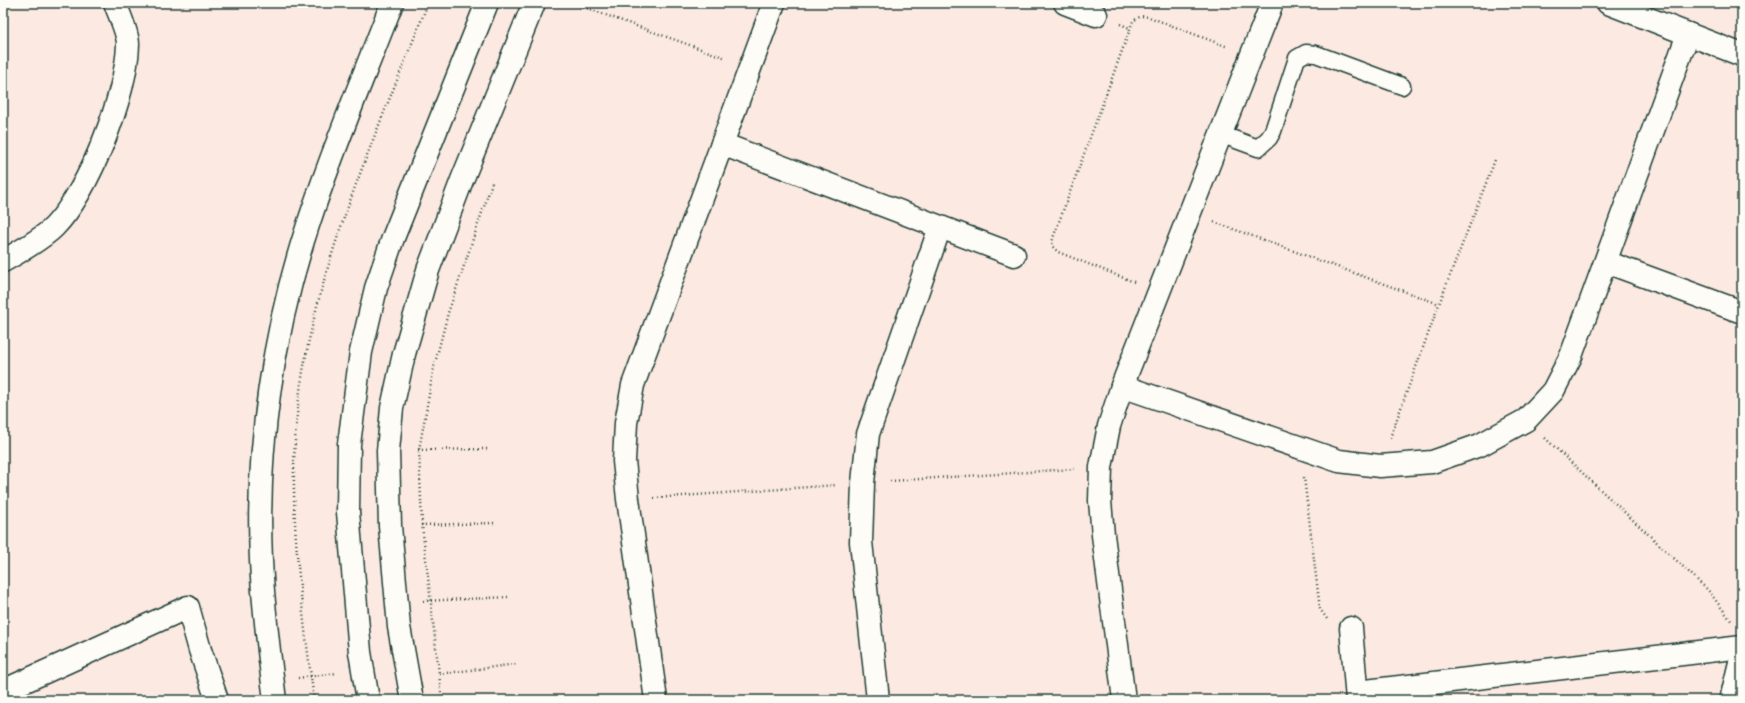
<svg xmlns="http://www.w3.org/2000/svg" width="1745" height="703" font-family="Pangolin,sans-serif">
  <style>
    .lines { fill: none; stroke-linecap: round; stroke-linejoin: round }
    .lane-casing { stroke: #1f3d34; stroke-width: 19 }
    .street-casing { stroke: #1f3d34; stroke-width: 25 }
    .path { stroke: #1f3d34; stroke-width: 2.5; stroke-dasharray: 1 3; stroke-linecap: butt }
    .lane { stroke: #fdfcf7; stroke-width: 16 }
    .street { stroke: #fdfcf7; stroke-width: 22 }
  </style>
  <rect width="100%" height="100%" fill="#fceae2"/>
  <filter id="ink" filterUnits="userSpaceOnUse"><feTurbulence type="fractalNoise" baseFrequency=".025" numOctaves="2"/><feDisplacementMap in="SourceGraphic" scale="8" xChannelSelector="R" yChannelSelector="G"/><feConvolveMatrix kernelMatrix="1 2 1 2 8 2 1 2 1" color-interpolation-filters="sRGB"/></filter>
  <g filter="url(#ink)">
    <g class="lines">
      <defs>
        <path id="lane" d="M1220,134L1258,148L1269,138L1273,131L1297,58L1306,53L1316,54L1402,86"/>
        <g id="street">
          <path d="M1065,3L1096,15"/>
          <path d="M1608,3L1742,55"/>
          <path d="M722,144L1014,255"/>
          <path d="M3,261C16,254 43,238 54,227C89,191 127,94 128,44C128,33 119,14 115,3"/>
          <path d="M1606,262L1742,312"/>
          <path d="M1122,386L1339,461L1380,466L1432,462L1480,445L1526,420L1553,391L1571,356L1688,34"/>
          <path d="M1351,628L1357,700"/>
          <path d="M3,691L188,607L200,650L217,700"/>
          <path d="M1357,692L1742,647"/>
          <path d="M275,700C269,653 263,607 261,560C256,447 273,330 309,222C333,148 364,76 392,3"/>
          <path d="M368,700L360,652L348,512L349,444L361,352L376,288L393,238L487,3"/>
          <path d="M412,700L399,627L390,526L388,451L392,408L404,354L428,270L462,180L534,3"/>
          <path d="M656,700L628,499L624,461L626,423L633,385L774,3"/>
          <path d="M878,700L861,542L863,483L868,434L940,227"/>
          <path d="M1124,700L1103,535L1100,501L1101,467L1109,426L1122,386L1272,3"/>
          <path d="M1731,700L1742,654"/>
        </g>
      </defs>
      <use href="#lane" class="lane-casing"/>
      <use href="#street" class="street-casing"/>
      <g class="path">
        <path d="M572,3L726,58"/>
        <path d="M1120,24L1130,28"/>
        <path d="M1214,222L1439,304"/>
        <path d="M1134,282L1058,252L1052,246L1053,238L1133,21L1141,16L1149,17L1228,47"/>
        <path d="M1390,438L1439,304L1495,160"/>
        <path d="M1545,438L1708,590L1732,622"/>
        <path d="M418,450L488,449"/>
        <path d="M1304,477L1320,609L1327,619"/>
        <path d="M890,481L1074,469"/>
        <path d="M654,498L837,485"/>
        <path d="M421,525L494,523"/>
        <path d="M423,601L509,597"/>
        <path d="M439,674L517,664"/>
        <path d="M298,678L337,673"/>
        <path d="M314,700C303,614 290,528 295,441C304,287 373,144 428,3"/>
        <path d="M442,700L422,525L419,450L434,367L448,313L493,180"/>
      </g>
      <use href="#lane" class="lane"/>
      <use href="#street" class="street"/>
    </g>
  </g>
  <rect width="1745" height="703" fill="none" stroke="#fdfcf7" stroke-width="16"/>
  <rect x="8" y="8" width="1729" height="687" fill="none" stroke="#1f3d34" stroke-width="1.5" filter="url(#ink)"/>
</svg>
